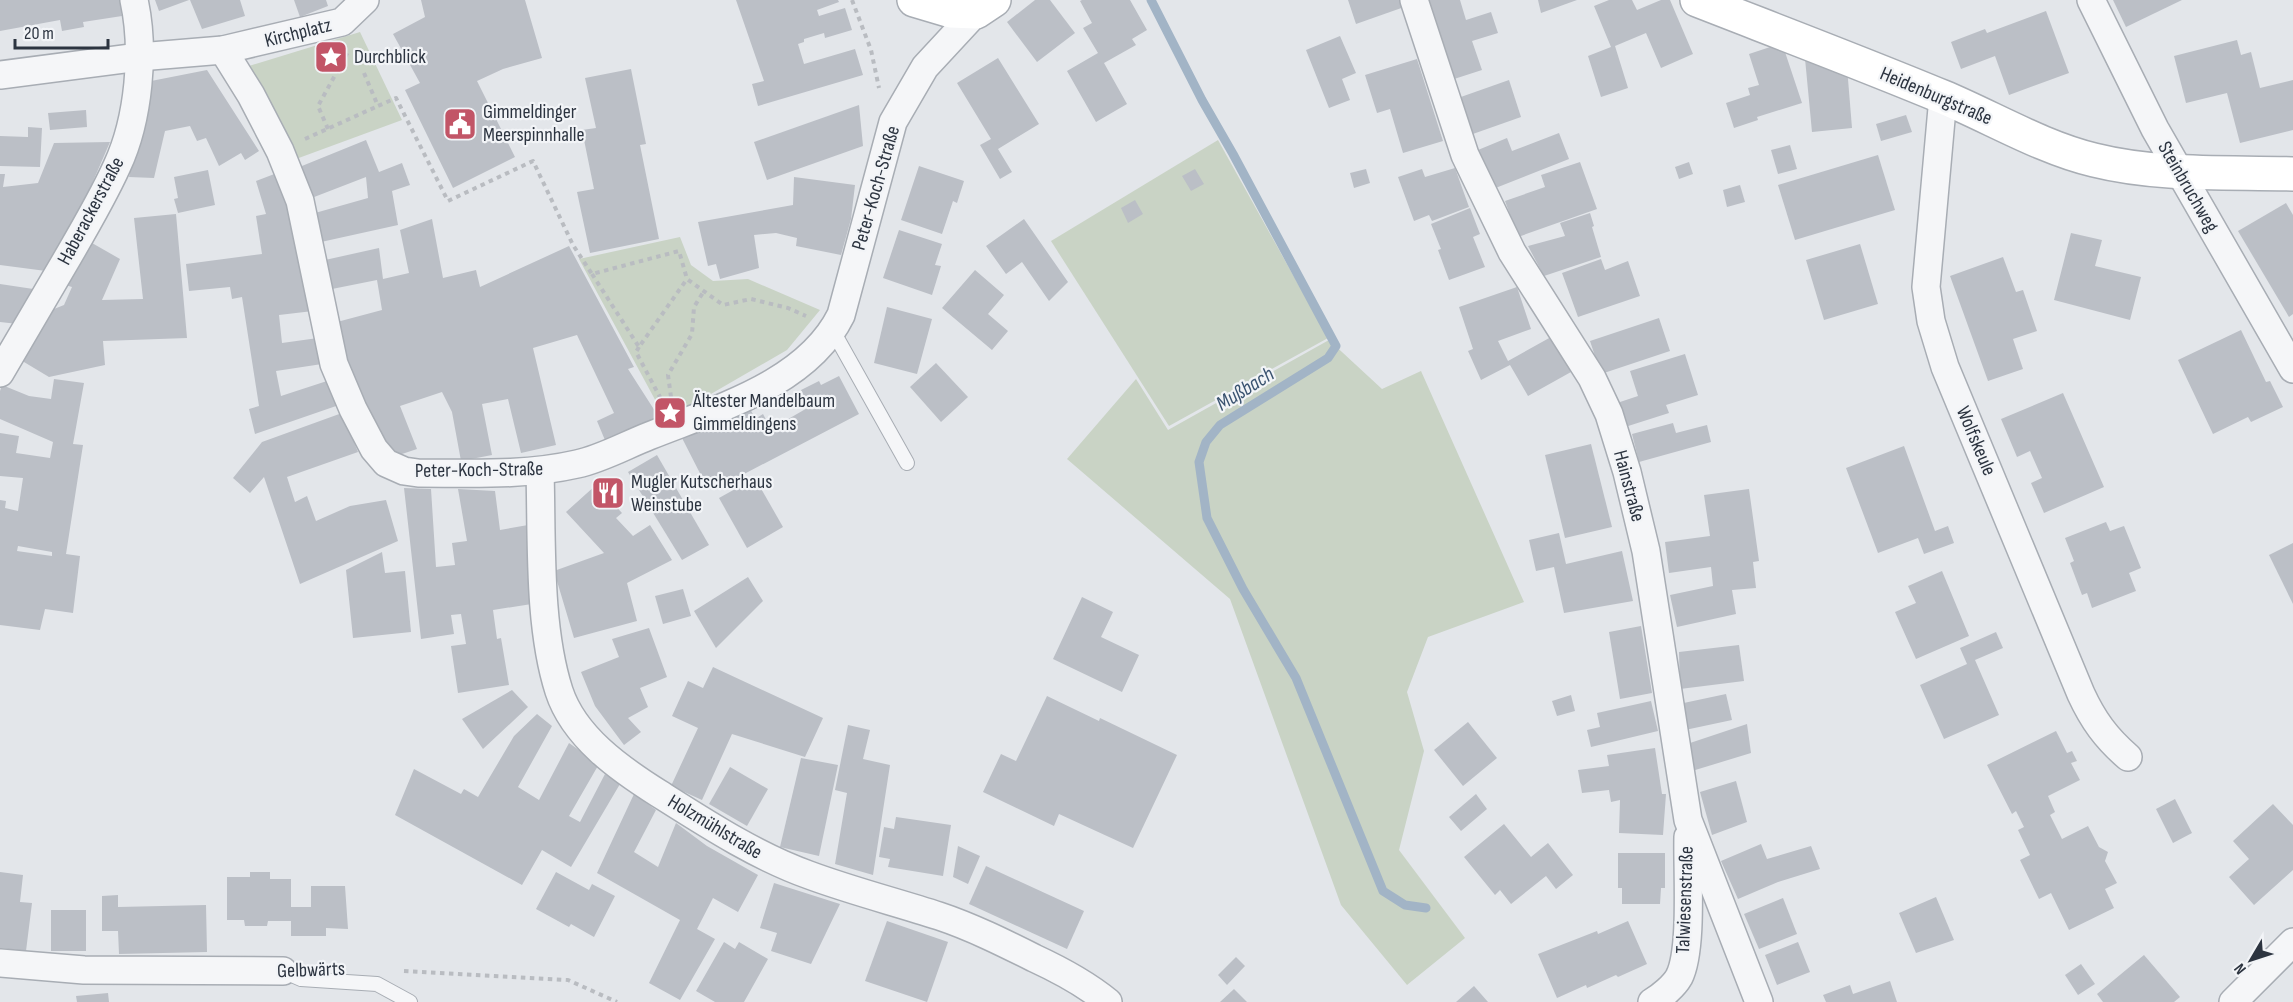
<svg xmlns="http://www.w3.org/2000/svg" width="2293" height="1002" font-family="'Sofia Sans Condensed',sans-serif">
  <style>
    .green { fill: #c9d3c5 }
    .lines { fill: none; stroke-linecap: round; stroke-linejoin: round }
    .stream { stroke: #a2b4c6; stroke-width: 9 }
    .building { fill: #bbbfc6; fill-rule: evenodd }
    .lane-casing { stroke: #a8adb4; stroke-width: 16 }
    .street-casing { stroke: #a8adb4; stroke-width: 30 }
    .secondary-casing { stroke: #a8adb4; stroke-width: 36 }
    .path { stroke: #b9bcc1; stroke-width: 4; stroke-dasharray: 4.5 4.5; stroke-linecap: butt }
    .lane { stroke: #f5f6f8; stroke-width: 14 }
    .street { stroke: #f5f6f8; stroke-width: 27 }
    .secondary { stroke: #fff; stroke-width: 33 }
    .labels { text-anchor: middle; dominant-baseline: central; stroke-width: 4.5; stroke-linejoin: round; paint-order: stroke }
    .street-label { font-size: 20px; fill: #2c3440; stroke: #f2f4f7 }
    .poi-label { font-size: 20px; fill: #2c3440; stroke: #f2f4f7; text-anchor: start }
    .water-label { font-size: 21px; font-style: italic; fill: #3a5370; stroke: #f2f4f7 }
  </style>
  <rect width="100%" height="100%" fill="#e3e6ea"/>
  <g class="green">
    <path d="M360,32L402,120L296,159L249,66Z"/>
    <path d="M1218,140L1328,338L1169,426L1051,241Z"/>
    <path d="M680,237L691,265L713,281L748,279L820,310L787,350L666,420L579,259Z"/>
    <path d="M1329,340L1382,389L1421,371L1524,602L1428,637L1407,692L1424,751L1399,850L1465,938L1407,985L1341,905L1230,599L1067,459L1136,379L1168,430Z"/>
  </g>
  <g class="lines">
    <path class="stream" d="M1151,0L1202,100L1233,154L1336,346L1328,358L1220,425L1206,442L1199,462L1207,518L1243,589L1296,678L1383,891L1405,905L1426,908"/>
  </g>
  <g class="building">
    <path d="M0,0H120L122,16L83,22L84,27L62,31L60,20L0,31Z"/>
    <path d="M155,0H189L159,11Z"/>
    <path d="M190,0H240L245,16L202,29Z"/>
    <path d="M294,0H326L328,6L300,17Z"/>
    <path d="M421,0H525L542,58L503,69L477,81L515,157L453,188L405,90L420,83L393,34L425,17Z"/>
    <path d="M736,0H838L839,2L817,10L819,16L845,8L852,30L825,38L824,33L804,39V42L798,44L804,64L855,49L863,75L758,106L752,84L764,81Z"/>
    <path d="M1035,0H1050L1075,33L1037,62L1007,22Z"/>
    <path d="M1082,0H1130L1147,30L1132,39L1136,45L1104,63L1127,104L1096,122L1067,71L1098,53L1083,28L1092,23L1080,1Z"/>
    <path d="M1348,0H1404L1407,6L1356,24Z"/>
    <path d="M1426,0H1460L1466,20L1491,12L1498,33L1472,41L1482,70L1451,80Z"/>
    <path d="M1538,0H1577L1541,13Z"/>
    <path d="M1609,0H1632L1637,10L1661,0H1670L1693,54L1661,68L1646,33L1615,46L1628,88L1601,97L1588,56L1611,47L1594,6Z"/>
    <path d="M2113,0H2182L2126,27Z"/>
    <path d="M2046,11L2069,73L2009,95L1995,56L1961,69L1951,42L1985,29L1987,33Z"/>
    <path d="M1340,36L1356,73L1342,79L1350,100L1329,108L1306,50Z"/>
    <path d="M2237,40L2241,55L2251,52L2260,88L2293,80V130L2240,143L2227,93L2186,103L2174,56Z"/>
    <path d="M1782,43L1802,103L1757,117L1758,120L1734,128L1726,103L1750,95L1748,88L1759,85L1749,54Z"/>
    <path d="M1804,48L1847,67L1852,128L1812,132Z"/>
    <path d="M998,58L1039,124L998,149L1012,172L1000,179L980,145L991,139L957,83Z"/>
    <path d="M1417,59L1443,141L1403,153L1390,109L1377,113L1365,75Z"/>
    <path d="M631,69L646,144L640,145L659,239L590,253L577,192L594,189L582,130L596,128L585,78Z"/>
    <path d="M207,70L259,151L245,160L241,153L219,166L206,138L197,141L190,126L165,131L154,178L129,177L146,82Z"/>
    <path d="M1509,80L1521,117L1470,135L1458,98Z"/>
    <path d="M859,105L863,146L767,180L754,142Z"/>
    <path d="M86,110L87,127L50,130L48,113Z"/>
    <path d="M1906,115L1912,132L1881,141L1876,124Z"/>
    <path d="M28,127L42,128L40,167L0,166V136L28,137Z"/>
    <path d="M1559,133L1569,159L1493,189L1478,150L1507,138L1512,151Z"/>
    <path d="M366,140L379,172L402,163L410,185L392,191L398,225L321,242L315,213L368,198L366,177L309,199L297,168Z"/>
    <path d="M110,142L91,186L46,271L0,265V174H5L3,187L38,183L54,143Z"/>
    <path d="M1790,145L1797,169L1778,174L1771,150Z"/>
    <path d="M1878,155L1895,210L1795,240L1778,185Z"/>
    <path d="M1580,162L1597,209L1518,237L1505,201L1545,187L1541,175Z"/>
    <path d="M1689,162L1693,174L1679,179L1675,167Z"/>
    <path d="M919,166L964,181L957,203L953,201L942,234L901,220Z"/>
    <path d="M1455,168L1469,207L1432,221L1429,215L1414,221L1398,177L1422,169L1425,177Z"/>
    <path d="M1195,169L1204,184L1191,191L1182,176Z"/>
    <path d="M1366,169L1370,183L1354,188L1350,173Z"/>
    <path d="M208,170L215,205L178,213L174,199L178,198L174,177Z"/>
    <path d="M277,173L292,209L313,311L279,315L282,343L318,338L322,364L276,371L281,396L327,381L339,405L255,434L249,409L259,406L242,297L232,299L230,287L189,291L186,264L262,254L256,216L266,214L256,181Z"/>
    <path d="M794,177L855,185L851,219L841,255L796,246L797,238L776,233L754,235L759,268L720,279L716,264L708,266L698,222L793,205Z"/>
    <path d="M1740,185L1745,202L1727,207L1723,190Z"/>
    <path d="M1135,200L1143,214L1128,223L1121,208Z"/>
    <path d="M2286,203L2293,215V314L2289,317L2238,231Z"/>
    <path d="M1470,208L1480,234L1473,237L1485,267L1449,280L1438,250L1441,249L1431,224Z"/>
    <path d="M1590,213L1594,226L1592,227L1601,257L1544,276L1528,246L1565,236L1560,223Z"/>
    <path d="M176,214L187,338L103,341L105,365L49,377L19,359L44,313L64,305L72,287L59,283L85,239L120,259L102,300L143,299L134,218Z"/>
    <path d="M432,219L443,278L476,270L480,287L569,246L634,367L628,369L662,422L607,445L597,421L614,413L577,335L533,348L556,445L521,453L508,399L482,404L492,455L461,461L452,412L442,392L400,406L417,449L390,458L355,384L343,349L337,322L382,310L377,280L332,289L325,260L379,248L383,279L409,273L400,230Z"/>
    <path d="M1024,219L1068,282L1049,301L1022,262L1006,274L986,246Z"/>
    <path d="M899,230L942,244L935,265L941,266L932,295L883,278Z"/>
    <path d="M2071,233L2102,240L2095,266L2141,277L2130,320L2054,300Z"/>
    <path d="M1860,244L1878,304L1824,320L1806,260Z"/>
    <path d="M2003,257L2016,292L2023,290L2037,331L2013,339L2023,369L1988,381L1950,276Z"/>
    <path d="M1601,259L1605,270L1628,261L1640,296L1578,317L1562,273Z"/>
    <path d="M975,270L1004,295L988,314L1008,331L992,350L942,308Z"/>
    <path d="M0,284L40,290L18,324L0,322Z"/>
    <path d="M1517,287L1531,329L1498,341L1508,361L1551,337L1571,372L1528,396L1510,365L1481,380L1468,351L1473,349L1459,307Z"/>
    <path d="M887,307L932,319L917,374L874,363Z"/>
    <path d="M1659,318L1670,351L1601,374L1590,341Z"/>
    <path d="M2241,330L2266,382L2270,381L2283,407L2251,422L2248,417L2213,434L2178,360Z"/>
    <path d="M1685,354L1698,395L1666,405L1669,413L1625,427L1617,403L1638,396L1630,371Z"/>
    <path d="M936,363L968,397L941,422L910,387Z"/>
    <path d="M839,376L859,414L746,473L708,489L682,438L748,404L755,419L763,414L771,429L809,407L801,390L819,381L821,385Z"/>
    <path d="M54,379L84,383L73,444L83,445L66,554L80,556L73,613L45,609L40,630L0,625V500L6,501L5,508L18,511L23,478L0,476V433L19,436L16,453L50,458L53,442L0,419V391L2,385L29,396L51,399ZM18,546L52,552V556L17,551Z"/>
    <path d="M2063,393L2104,487L2044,513L2031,483L2042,478L2030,451L2017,457L2001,419Z"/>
    <path d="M342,413L358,452L287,477L295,502L307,496L316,521L350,506L386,500L398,541L300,584L264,477L250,493L233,478L262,442Z"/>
    <path d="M1673,423L1676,433L1707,425L1711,442L1639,462L1632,434Z"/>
    <path d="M1591,444L1612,527L1565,538L1545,455Z"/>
    <path d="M1904,446L1935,531L1948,526L1954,543L1924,554L1918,538L1878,553L1846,468Z"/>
    <path d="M657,455L709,545L682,560L628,472Z"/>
    <path d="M755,478L783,527L747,548L719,498Z"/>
    <path d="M596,485L622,513L616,518L633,536L650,525L672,560L627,583L637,621L574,638L554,571L604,553L566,512Z"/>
    <path d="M404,488L431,489L436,567L455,565L452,543L467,541L458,489L495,491L500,530L528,525L538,603L493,610L497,639L501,638L509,685L458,693L451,646L466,644L461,614L451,615L454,634L421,639Z"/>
    <path d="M1749,489L1759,561L1753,562L1756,588L1732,590L1736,614L1677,627L1670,595L1713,586L1711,567L1669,573L1665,542L1710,536L1704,495Z"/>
    <path d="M2106,522L2110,531L2124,526L2141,568L2129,573L2136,591L2092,608L2087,593L2082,595L2070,563L2074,561L2065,538Z"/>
    <path d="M1559,533L1566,564L1622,551L1633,601L1564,613L1554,567L1536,571L1529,540Z"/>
    <path d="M2293,543V604L2269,555Z"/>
    <path d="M382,552L385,573L405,571L411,632L353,638L346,570Z"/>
    <path d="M1942,571L1969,636L1916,659L1895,612L1916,603L1908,586Z"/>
    <path d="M748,577L763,601L716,648L694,611Z"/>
    <path d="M683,589L691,616L663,624L655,596Z"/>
    <path d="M1082,597L1113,612L1101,637L1139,655L1122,692L1053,659Z"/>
    <path d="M1641,626L1652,693L1620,699L1609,632Z"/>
    <path d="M649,628L667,677L640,688L648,707L628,718L641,732L624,745L595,706L581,672L619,657L612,639Z"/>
    <path d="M1996,632L2003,648L1975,660L1999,715L1944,739L1920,685L1967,664L1960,648Z"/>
    <path d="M1739,645L1744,681L1680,689L1679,652Z"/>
    <path d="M713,667L823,718L805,757L732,734L702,800L671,786L698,728L672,716L688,681L703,688Z"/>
    <path d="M512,690L528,707L483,749L462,719Z"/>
    <path d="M1726,694L1732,720L1685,730L1679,704Z"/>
    <path d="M1571,695L1575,711L1557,716L1552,701Z"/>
    <path d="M1047,696L1099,721L1100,718L1177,755L1133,848L1059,814L1054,826L983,792L1001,754L1016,761Z"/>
    <path d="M1651,701L1658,731L1591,747L1587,730L1600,727L1597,713Z"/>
    <path d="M537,714L552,726L518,787L539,800L569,743L599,764L569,816L580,822L605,774L620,784L571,867L542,850L522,885L395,815L414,769L461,794L464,789L478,797L514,736Z"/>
    <path d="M1468,722L1497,758L1463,786L1434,750Z"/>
    <path d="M1747,724L1751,753L1692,771L1690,743Z"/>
    <path d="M848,725L870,730L863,759L890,765L873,875L835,864L847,793L835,790Z"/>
    <path d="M2056,731L2067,753L2072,751L2077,761L2071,763L2080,780L2048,796L2055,812L2050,815L2062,839L2088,826L2099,847L2108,852L2105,861L2117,883L2105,889L2114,908L2069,930L2051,893L2039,899L2020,860L2030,855L2018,830L2024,827L2016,811L2012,814L1987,765Z"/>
    <path d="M1655,748L1662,794H1666L1663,835L1619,833L1620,800L1611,802L1609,790L1582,793L1578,770L1609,766L1607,755Z"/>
    <path d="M801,758L838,765L819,856L780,847Z"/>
    <path d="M730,767L768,789L747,826L709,804Z"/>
    <path d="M1736,781L1747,822L1712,835L1700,792Z"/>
    <path d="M634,794L656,810L634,852L658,867L676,823L707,846L758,875L738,912L713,898L697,929L715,939L680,1000L649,983L680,920L597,873Z"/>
    <path d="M1476,794L1487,809L1461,831L1449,817Z"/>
    <path d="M2175,799L2192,833L2173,843L2156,809Z"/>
    <path d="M2273,804L2293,825V870L2254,905L2229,877L2249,859L2233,841Z"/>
    <path d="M896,817L951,825L943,876L888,867L890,859L879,857L884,827L894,829Z"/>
    <path d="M1504,824L1531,857L1548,843L1573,875L1556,889L1546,876L1511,904L1500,890L1495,895L1464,857Z"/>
    <path d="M1761,844L1767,859L1811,846L1820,869L1778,882L1738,899L1721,861Z"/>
    <path d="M958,846L980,856L968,884L953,877Z"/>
    <path d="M1618,853H1665V888H1661L1660,904H1622V888H1618Z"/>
    <path d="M986,866L1084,911L1067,949L969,904Z"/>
    <path d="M0,872L23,875L20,902L32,903L26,951L0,948Z"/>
    <path d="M250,872H270V879H291V907H311V886H345L348,929L326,928V936H291V921H268L267,926H245L244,920H227V877H250Z"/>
    <path d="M556,872L589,890L592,884L615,896L594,937L571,924L569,927L536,909Z"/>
    <path d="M774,883L840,904L811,964L771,951L777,933L760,928Z"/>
    <path d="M118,895V907L206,905L207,952L119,954L118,931H102V896Z"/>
    <path d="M1936,897L1954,940L1916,953L1899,913Z"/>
    <path d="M1783,898L1797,934L1759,949L1744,914Z"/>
    <rect x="51" y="910" width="35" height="41"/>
    <path d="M887,921L948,942L927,1002L865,981Z"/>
    <path d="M1628,921L1647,964L1618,977L1616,975L1587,988L1586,985L1557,998L1538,954L1597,931L1598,934Z"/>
    <path d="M724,942L735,949L739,942L768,959L744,1002H715L696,991Z"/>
    <path d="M1798,942L1810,972L1777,985L1765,955Z"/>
    <path d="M2144,955L2180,997L2174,1002H2103L2097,994Z"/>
    <path d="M1236,957L1245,966L1227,985L1218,975Z"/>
    <path d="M2081,964L2095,984L2078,995L2065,975Z"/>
    <path d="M1890,981L1897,1002H1826L1823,995L1850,985L1853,994Z"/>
    <path d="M1474,986L1488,1002H1456Z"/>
    <path d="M1234,989L1247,1002H1220Z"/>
    <path d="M108,993L109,1002H77L76,996Z"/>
  </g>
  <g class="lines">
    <defs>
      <g id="lane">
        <path d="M833,331L907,463"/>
        <path d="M283,971L301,979L377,984L410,1002"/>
      </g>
      <g id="street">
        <path d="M1414,0L1465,155L1512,252L1592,378L1609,414L1627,472L1646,551L1688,820L1759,1002"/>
        <path d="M2091,0L2155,129L2293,369"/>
        <path d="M223,50L251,95L280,151L300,201L334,364L353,409L374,449L386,463L404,471L418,473C470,473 525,476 577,464C601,459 626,445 649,436C716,409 807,384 841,315L893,122L925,67L976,12"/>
        <path d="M0,75L139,57L223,50L342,22L365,0"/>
        <path d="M1943,97L1926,287L1931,321L1945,367L2081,694C2093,720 2106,738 2128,757"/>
        <path d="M0,373C22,336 43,299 65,262C83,231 102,199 117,166C139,119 145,50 134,0"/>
        <path d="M540,471C542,539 538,626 559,691C574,737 620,769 658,793C707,824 756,856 809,875C852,891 896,902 939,916C972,927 1004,943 1034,958C1060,970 1086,984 1108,1002"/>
        <path d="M0,963L84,970L283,971"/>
        <path d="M1652,1002C1661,997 1674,986 1679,977C1693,950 1687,870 1688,837"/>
        <path d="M2233,1002L2293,942"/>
      </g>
      <g id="secondary">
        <path d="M914,0L951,11L976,12L994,0"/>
        <path d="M1697,0C1779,32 1861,63 1943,97C1991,117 2043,148 2094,160C2158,176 2227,172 2293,174"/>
      </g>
    </defs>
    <use href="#lane" class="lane-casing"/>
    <use href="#street" class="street-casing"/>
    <use href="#secondary" class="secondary-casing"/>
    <g class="path">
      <path d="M852,0L871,50L879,88"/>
      <path d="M364,73L378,106L396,98L448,201L533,161L573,245L592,274L679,251L687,279L723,305L751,299L788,308L806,316"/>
      <path d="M328,129L318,106L349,50"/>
      <path d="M305,139L378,106"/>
      <path d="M592,274L639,347L687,279"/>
      <path d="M639,347L636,352L661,399L664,397"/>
      <path d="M671,397L668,375L692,334L694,307L704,291"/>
      <path d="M404,971L568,980L617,1002"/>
    </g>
    <use href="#lane" class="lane"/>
    <use href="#street" class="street"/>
    <use href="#secondary" class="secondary"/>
  </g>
  <defs>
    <symbol id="sight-square" viewBox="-11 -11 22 22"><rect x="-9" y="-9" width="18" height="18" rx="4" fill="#c25567" stroke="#f2f4f7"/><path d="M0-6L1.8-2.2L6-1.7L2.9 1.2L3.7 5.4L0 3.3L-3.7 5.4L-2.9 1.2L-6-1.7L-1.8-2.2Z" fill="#fff"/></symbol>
    <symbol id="civic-square" viewBox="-11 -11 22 22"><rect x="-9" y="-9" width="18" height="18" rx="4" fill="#c25567" stroke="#f2f4f7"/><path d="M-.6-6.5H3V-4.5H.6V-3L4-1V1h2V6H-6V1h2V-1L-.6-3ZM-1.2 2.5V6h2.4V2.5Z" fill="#fff"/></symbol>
    <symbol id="restaurant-square" viewBox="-11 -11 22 22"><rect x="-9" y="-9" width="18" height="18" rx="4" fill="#c25567" stroke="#f2f4f7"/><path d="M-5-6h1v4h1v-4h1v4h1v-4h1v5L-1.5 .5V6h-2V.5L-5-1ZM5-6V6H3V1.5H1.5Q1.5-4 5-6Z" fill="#fff"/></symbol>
  </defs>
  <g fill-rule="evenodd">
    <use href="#sight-square" x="312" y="38" width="38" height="38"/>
    <use href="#civic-square" x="441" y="105" width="38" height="38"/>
    <use href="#sight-square" x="651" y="394" width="38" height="38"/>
    <use href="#restaurant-square" x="589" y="474" width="38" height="38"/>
  </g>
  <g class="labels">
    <g class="street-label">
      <text transform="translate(298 33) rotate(-14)">Kirchplatz</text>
      <text transform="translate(1936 96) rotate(23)">Heidenburgstraße</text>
      <text transform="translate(2188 187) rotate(60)">Steinbruchweg</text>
      <text transform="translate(876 188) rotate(-74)">Peter-Koch-Straße</text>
      <text transform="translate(91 211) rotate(-62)">Haberackerstraße</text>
      <text transform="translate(1976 441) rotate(67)">Wolfskeule</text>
      <text transform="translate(479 470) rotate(-1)">Peter-Koch-Straße</text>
      <text transform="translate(1629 486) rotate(75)">Hainstraße</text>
      <text transform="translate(715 827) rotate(31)">Holzmühlstraße</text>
      <text transform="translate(1685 900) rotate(-88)">Talwiesenstraße</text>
      <text transform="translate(311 970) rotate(-2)">Gelbwärts</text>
    </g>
    <g class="poi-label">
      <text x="354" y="57">Durchblick</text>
      <text x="483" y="112">Gimmeldinger<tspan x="483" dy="23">Meerspinnhalle</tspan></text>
      <text x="693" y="401">Ältester Mandelbaum<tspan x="693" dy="23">Gimmeldingens</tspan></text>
      <text x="631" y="482">Mugler Kutscherhaus<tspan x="631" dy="23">Weinstube</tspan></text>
    </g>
    <g class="water-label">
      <text transform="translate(1245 389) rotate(-32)">Mußbach</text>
    </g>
  </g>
  <g transform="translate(2251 960) rotate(231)" stroke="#f2f4f7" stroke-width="4.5" paint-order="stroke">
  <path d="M0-4.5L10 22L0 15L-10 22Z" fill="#2c3440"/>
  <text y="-9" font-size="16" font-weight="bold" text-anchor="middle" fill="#2c3440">N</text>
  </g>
  <path d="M15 39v9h93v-9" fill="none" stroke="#2c3440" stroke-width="3"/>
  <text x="24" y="39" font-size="18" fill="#2c3440" stroke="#f2f4f7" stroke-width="4.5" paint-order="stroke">20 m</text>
</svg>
